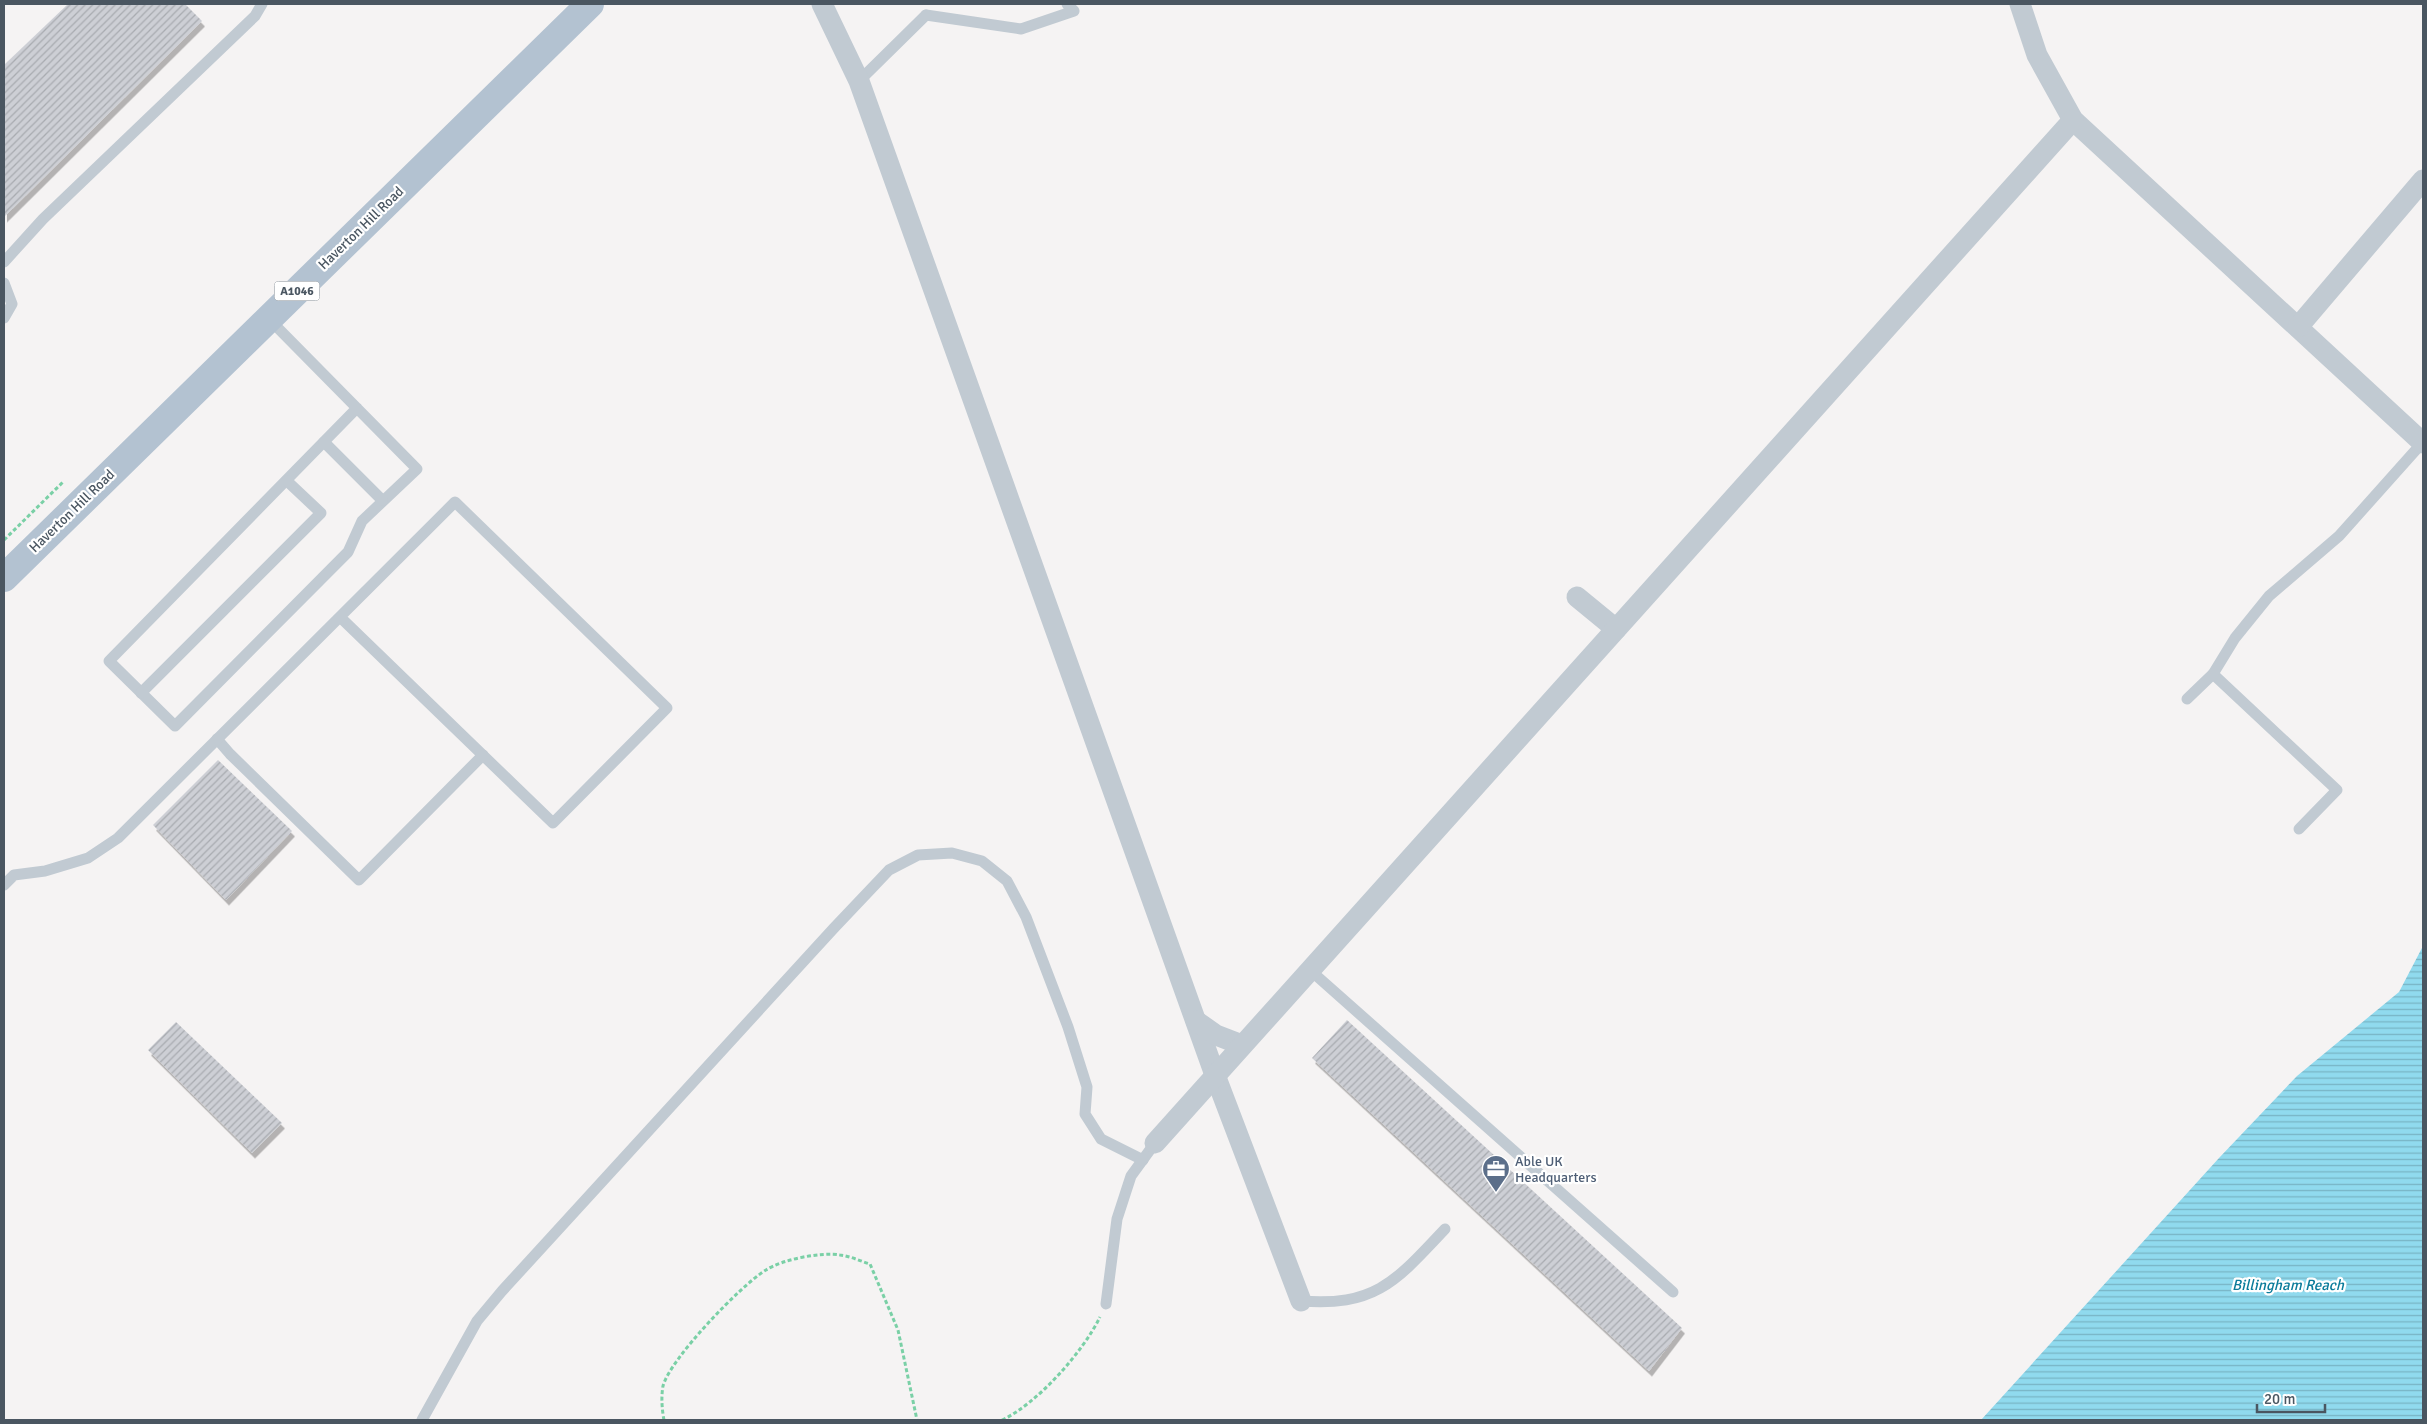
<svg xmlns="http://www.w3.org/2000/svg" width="2427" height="1424" font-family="Signika,sans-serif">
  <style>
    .water { fill: url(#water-rules) }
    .building { fill: url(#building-hatch); filter: url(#shadow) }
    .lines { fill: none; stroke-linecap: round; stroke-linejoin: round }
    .path { stroke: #7ad0a6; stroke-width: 3; stroke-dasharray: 4 2.5; stroke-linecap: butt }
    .service { stroke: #c1cad2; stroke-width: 11 }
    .minor { stroke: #c1cad2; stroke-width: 21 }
    .primary { stroke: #b3c2d1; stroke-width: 28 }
    .labels { text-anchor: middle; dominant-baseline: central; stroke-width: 4.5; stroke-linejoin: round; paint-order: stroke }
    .shield { fill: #fff; stroke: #808990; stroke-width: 1 }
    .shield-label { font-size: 12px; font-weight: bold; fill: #4a5661 }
    .street-label { font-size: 14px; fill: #4a5661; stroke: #fff }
    .service-label { font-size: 14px; fill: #4e5e75; stroke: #fff; text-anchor: start }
    .water-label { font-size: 15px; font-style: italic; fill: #0c7c9b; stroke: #fff }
  </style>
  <defs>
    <pattern id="water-rules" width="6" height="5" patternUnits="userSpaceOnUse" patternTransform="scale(1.25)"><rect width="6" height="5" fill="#90daee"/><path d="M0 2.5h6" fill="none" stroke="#78b4c4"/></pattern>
    <pattern id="building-hatch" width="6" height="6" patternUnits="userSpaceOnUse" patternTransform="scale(1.25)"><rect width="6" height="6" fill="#cdcfd5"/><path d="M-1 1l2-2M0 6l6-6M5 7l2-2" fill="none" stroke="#a8abb0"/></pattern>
    <filter id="shadow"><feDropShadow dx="3" dy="5.5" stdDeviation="0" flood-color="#0004"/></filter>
  </defs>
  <rect width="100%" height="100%" fill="#f5f3f3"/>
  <path class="water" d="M2423,946V1420H1981L2219,1158L2297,1076L2399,992Z"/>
  <g class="building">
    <path d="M68,4H185L202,21L4,217V65Z"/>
    <path d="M218,760L292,831L226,900L153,825Z"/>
    <path d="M1347,1020L1682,1328L1649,1371L1312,1058Z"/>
    <path d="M176,1022L282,1123L252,1153L148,1050Z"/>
  </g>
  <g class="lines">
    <g class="path">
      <path d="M4,540L64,481"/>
      <path d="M664,1420C662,1410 661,1397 663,1386C670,1359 741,1285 766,1270C783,1259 821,1252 840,1255C850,1256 860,1261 870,1264L898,1330L917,1420"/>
      <path d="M1002,1420C1037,1404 1083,1352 1100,1317"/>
    </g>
    <g class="service">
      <path d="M926,15L1021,29L1074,11L1067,4"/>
      <path d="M859,81L926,15"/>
      <path d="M4,262L43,219L255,16L262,4"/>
      <path d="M4,283L12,304L4,318"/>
      <path d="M269,319L417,469L362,521L348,552L175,726L109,661L357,408"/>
      <path d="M324,442L382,500"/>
      <path d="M2213,674L2337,790L2299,829"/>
      <path d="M141,693L321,513L287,481"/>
      <path d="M2187,699L2213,674L2235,638L2269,596L2339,536L2423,442"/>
      <path d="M217,739L230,754L359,880L483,755"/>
      <path d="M4,885L14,875L45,871L88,858L118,838L455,502L667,708L553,823L340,617"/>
      <path d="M1310,970L1673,1292"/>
      <path d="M1301,1301C1376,1307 1397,1280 1445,1229"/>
      <path d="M1106,1304L1117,1219L1131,1176L1155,1143"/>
      <path d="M422,1420L477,1321L502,1291L834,928L889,870L918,855L952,853L982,861L1007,881L1026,917L1068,1027L1087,1087L1085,1114L1101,1139L1143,1160"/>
    </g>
    <g class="minor">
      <path d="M822,4L859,81L1215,1075L1301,1301"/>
      <path d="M2020,4L2037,55L2073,120L2423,443"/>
      <path d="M2298,327L2423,180"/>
      <path d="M1577,597L1616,629"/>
      <path d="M1196,1021L1216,1035L1242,1045"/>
      <path d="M1155,1143L2073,120"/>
    </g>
    <path class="primary" d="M4,578L590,4"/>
  </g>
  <defs>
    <symbol id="office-pin" viewBox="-11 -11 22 30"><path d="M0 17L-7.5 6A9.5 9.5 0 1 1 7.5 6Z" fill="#5c6f8a" stroke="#fff"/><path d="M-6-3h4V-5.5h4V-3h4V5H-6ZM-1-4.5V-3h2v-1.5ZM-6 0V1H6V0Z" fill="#fff"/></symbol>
  </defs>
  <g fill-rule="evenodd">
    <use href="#office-pin" x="1480" y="1153" width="32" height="43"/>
  </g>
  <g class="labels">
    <rect class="shield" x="274.5" y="281.5" width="45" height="19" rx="4"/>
    <g class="shield-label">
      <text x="297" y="291">A1046</text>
    </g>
    <g class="street-label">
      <text transform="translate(361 228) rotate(-44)">Haverton Hill Road</text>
      <text transform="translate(72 511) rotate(-44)">Haverton Hill Road</text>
    </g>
    <g class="service-label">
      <text x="1515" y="1161">Able UK<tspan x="1515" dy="16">Headquarters</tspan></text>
    </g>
    <g class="water-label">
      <text x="2288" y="1285">Billingham Reach</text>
    </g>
  </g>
  <rect width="2427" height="1424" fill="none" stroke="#4a5661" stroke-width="10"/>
  <path d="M2257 1404v8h68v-8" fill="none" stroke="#4a5661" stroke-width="2.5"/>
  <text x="2264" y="1404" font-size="15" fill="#4a5661" stroke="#ffffff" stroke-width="4" paint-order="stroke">20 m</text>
</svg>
